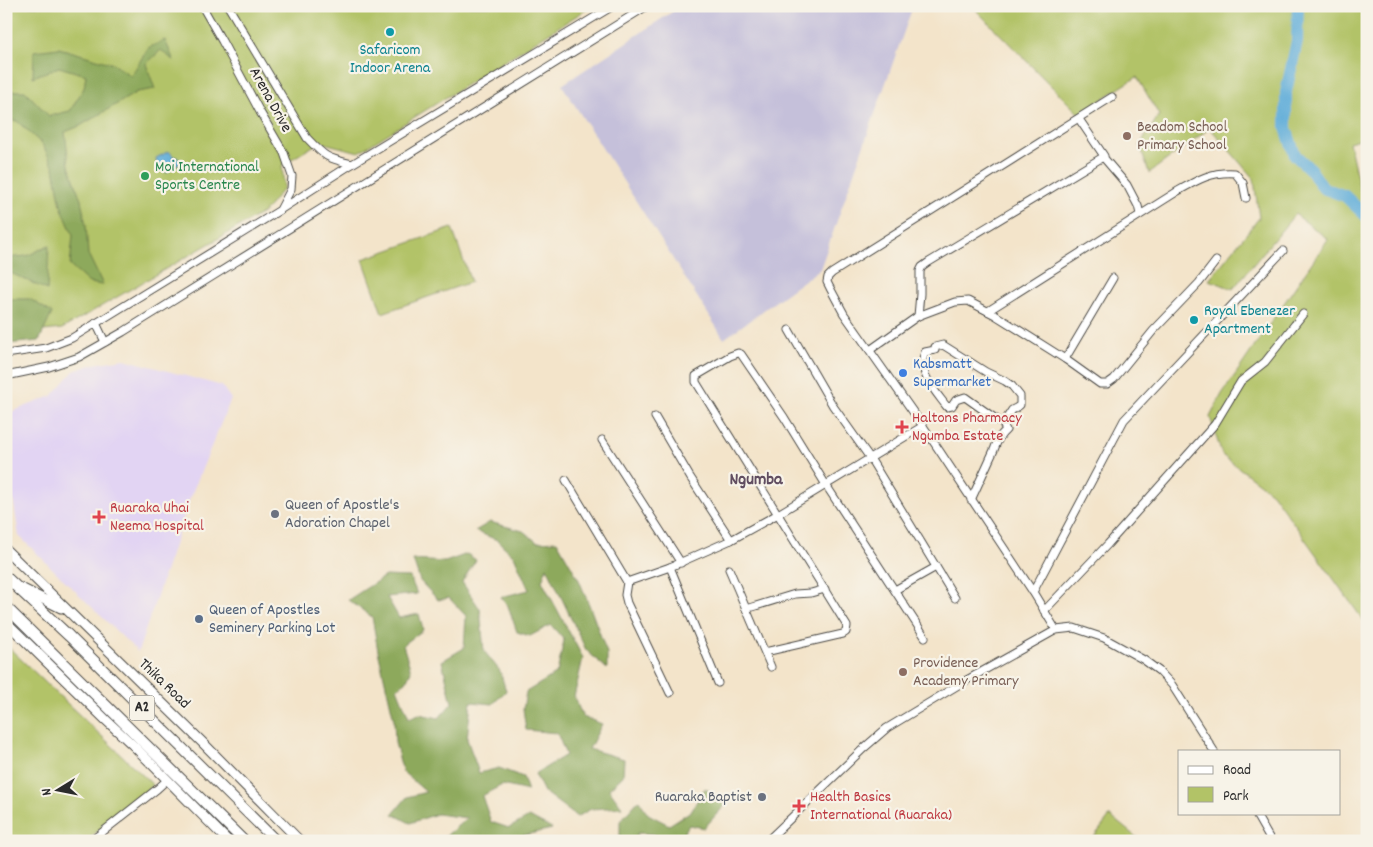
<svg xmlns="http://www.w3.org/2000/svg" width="1373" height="847" font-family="Dekko,sans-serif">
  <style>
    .built { fill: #e2d4f3 }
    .industrial { fill: #c5c0da }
    .green { fill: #b2c367; stroke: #6e7749 }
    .forest { fill: #8da95c; stroke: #5c6a44 }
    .water { fill: #60add9; stroke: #466c82 }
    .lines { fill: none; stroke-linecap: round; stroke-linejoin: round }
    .river { stroke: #60add9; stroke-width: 12 }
    .minor-casing { stroke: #494743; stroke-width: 9 }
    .major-casing { stroke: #494743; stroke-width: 11 }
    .highway-casing { stroke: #494743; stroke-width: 12 }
    .minor { stroke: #fff; stroke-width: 7 }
    .major { stroke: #fff; stroke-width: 9 }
    .highway { stroke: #fff; stroke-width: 10 }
    .culture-dot { fill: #0f9aa8; stroke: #f7f3e8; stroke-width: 2 }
    .education-dot { fill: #8d6e63; stroke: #f7f3e8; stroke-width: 2 }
    .leisure-dot { fill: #2e9e5b; stroke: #f7f3e8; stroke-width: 2 }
    .shop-dot { fill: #3f7fe0; stroke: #f7f3e8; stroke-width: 2 }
    .health-dot { fill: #e0444e; stroke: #f7f3e8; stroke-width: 2 }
    .worship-dot { fill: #6b7280; stroke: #f7f3e8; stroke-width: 2 }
    .service-dot { fill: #5c6f8a; stroke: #f7f3e8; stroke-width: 2 }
    .labels { text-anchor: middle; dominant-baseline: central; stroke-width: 4.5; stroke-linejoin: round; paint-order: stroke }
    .shield { fill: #f7f3e8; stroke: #686764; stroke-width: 1 }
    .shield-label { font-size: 15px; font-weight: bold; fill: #2b2b2b }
    .culture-label { font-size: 16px; fill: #0d838f; stroke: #f7f3e8 }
    .street-label { font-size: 16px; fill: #2b2b2b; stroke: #f7f3e8 }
    .education-label { font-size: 16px; fill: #785e54; stroke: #f7f3e8; text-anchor: start }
    .leisure-label { font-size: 16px; fill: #27864d; stroke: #f7f3e8; text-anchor: start }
    .shop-label { font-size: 16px; fill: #366cbe; stroke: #f7f3e8; text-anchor: start }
    .health-label { font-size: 16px; fill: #be3a42; stroke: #f7f3e8; text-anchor: start }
    .worship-label { font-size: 16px; fill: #5b616d; stroke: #f7f3e8; text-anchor: start }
    .service-label { font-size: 16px; fill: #4e5e75; stroke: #f7f3e8; text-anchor: start }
    .neighbourhood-label { font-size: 18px; font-weight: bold; fill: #614e61; stroke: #f7f3e8 }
  </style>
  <rect width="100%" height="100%" fill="#f7f3e8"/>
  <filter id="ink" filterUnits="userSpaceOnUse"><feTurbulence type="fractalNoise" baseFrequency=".02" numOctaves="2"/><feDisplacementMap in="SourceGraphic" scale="10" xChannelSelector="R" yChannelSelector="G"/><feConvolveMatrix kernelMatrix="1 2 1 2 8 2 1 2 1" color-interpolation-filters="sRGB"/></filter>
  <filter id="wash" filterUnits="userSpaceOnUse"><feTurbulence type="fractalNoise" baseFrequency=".0096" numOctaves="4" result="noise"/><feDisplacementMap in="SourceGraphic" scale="20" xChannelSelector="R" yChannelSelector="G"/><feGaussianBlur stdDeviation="1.12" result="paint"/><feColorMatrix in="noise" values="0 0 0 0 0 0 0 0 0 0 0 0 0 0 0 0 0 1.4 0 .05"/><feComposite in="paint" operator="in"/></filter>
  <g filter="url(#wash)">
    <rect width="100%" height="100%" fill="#f3e4ca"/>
    <path class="built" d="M124,359L222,386L231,399L190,498L138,652L19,536L6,454V414L52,396L74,371L94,364Z"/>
    <path class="industrial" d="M681,6H913L820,269L724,339L562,85Z"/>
    <g class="green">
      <path d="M6,6H592L359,152L320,142L282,165L284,188L264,212L62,329L6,335Z"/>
      <path d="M972,6H1367V137L1349,142L1360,191L1367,198V622L1363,620L1272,493L1222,455L1210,417L1222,394L1328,239L1295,214L1233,289L1209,280L1259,218L1254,179L1210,128L1149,173L1140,145L1159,115L1137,77L1079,114Z"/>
      <path d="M452,228L471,282L382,313L363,259Z"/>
      <path d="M6,645L153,785L87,840V841H6Z"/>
      <path d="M1110,816L1141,841H1091Z"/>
    </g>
    <g class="forest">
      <path d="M165,40L174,61L161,50L146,64L155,89L137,92L80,126L65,132L69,165L81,200L86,225L88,254L103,285L89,283L70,266L73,235L61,206L54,167L42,144L17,121H6V90L8,91H25L49,116L70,111L84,88L86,75L59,67L33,77L34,51L59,48L114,64L131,76L148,48Z"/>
      <path d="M49,245L47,290L13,274L6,272V258L27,256Z"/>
      <path d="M6,299H30L52,313L39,341L6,344Z"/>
      <path d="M490,522L523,531L537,542L557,541L579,580L590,607L607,653V669L586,650L547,567L542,581L583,658L574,697L583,717L602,724L589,749L624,759L623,776L609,789L622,807L591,809L577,817L544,792L535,774L566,755L557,733L526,730L523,709L526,692L557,673L564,640L551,625L530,636L517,632L508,606L501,597L529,590L514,556L497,540L475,531Z"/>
      <path d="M467,554L476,560L462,582L480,609L484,651L500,671L506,691L493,704L471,702L467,739L479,773L499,768L523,777L528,791L502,785L482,796L491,822L509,828L529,817L552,829L507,839L506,841H440L467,818L437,814L410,823L393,814L407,797L426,792L403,772L395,743L394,720L378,651L372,617L348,600L385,576L410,577L417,594L387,597L399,618L419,614L423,630L403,645L411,671L406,682L397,688L409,718L419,714L439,718L452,703L442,661L464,648L466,616L449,598L438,600L420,581L413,560L445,562Z"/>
      <path d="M705,788L727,803L704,828L689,825L679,841H664L653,834L637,833L638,841H620V821L639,800L648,814L669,825L691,811Z"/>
    </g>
    <path class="water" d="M169,151L173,156L178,158L180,163L166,173L165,165L157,167L156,158Z"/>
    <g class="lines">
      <path class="river" d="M1298,6L1297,41L1286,92V128L1295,155L1311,170L1323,188L1345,196L1367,217"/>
    </g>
  </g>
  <g filter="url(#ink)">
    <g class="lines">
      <defs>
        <g id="minor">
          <path d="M202,6L222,41L260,112L284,153L292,176L291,189L281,208"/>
          <path d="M228,6L307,138C325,157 326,158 352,164"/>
          <path d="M1079,119L1104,156"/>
          <path d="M988,311L1178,191C1197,180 1212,171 1235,173L1243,183L1246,198"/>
          <path d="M918,316L920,294V271L922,267L929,262L1103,157L1127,185L1138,206L1140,214"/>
          <path d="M96,323L105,342"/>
          <path d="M789,330L833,406L870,458L955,598"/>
          <path d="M870,350L918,316L955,302L968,301L995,315L1065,359L1100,384H1107L1114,379L1153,331L1199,283L1216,261"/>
          <path d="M6,354L46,348L72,338L280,210L352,164L613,6"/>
          <path d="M1065,359L1113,278"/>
          <path d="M6,376L49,367L79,357L123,332L647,6"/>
          <path d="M655,417L690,477L731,540"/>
          <path d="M602,440L681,563"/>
          <path d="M566,480L627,582L625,595L627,603L670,693"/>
          <path d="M971,500L994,450C997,442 999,436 1006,430L1003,424L965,397L956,400L952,406L947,407C936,392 916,372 925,352L935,350V347L943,345L986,372L1005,381L1012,386L1020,396V405L1016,408L1012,410L1003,424"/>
          <path d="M670,567L718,683"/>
          <path d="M729,569L771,667"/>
          <path d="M627,582L670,567L731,540L778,514L923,426"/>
          <path d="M895,590L936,567"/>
          <path d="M1033,592L1124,420L1283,251"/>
          <path d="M746,609L795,594L811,593L825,589"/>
          <path d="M1044,611L1108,544L1215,424L1241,381L1265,362L1303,314"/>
          <path d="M1056,630L1033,592L923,426L844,314L830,288L827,282L828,277L832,273L1112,97"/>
          <path d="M765,652L843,634L846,632L847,626L696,382V376L730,356L738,353L741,354L784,417L826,485L925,637"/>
          <path d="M1255,813L1271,841"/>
          <path d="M91,841L157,789L167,780"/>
          <path d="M767,841L864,748L887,728L965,681L1056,630L1074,628L1104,638L1144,660L1159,671L1172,685L1214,751"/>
        </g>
        <g id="major">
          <path d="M6,550L204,744L300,841"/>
          <path d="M21,588L61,608"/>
          <path d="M6,622L106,720L134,746L228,841"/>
        </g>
        <g id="highway">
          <path d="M6,577L69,636L276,841"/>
          <path d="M6,607L244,841"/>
        </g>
      </defs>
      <use href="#minor" class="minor-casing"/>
      <use href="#major" class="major-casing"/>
      <use href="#highway" class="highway-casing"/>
      <use href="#minor" class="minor"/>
      <use href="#major" class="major"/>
      <use href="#highway" class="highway"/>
    </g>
  </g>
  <g class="culture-dot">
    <circle cx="390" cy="32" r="5"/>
    <circle cx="1194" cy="320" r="5"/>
  </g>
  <g class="education-dot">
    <circle cx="1127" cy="136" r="5"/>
    <circle cx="903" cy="672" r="5"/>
  </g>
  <circle class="leisure-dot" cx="145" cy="176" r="5"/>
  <circle class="shop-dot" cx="903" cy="373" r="5"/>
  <g class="health-dot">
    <path d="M899.5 419.5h5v5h5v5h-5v5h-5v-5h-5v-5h5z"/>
    <path d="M96.5 509.5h5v5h5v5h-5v5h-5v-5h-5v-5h5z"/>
    <path d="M796.5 798.5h5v5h5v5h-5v5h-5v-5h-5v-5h5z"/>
  </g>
  <g class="worship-dot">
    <circle cx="275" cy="514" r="5"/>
    <circle cx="762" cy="797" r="5"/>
  </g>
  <circle class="service-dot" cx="199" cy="619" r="5"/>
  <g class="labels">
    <rect class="shield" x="129.5" y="695.5" width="25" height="25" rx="4"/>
    <g class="shield-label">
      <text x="142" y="708">A2</text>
    </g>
    <g class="culture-label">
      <text x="390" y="50">Safaricom<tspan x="390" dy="18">Indoor Arena</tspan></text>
      <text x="1204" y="311" text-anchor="start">Royal Ebenezer<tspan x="1204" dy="18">Apartment</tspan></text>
    </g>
    <g class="street-label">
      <text transform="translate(270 100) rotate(61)">Arena Drive</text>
      <text transform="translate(164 684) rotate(44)">Thika Road</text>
    </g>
    <g class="education-label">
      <text x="1137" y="127">Beadom School<tspan x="1137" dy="18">Primary School</tspan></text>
      <text x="913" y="663">Providence<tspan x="913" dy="18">Academy Primary</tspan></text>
    </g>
    <g class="leisure-label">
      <text x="155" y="167">Moi International<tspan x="155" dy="18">Sports Centre</tspan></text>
    </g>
    <g class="shop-label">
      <text x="913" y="364">Kabsmatt<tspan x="913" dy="18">Supermarket</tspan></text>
    </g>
    <g class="health-label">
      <text x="912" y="418">Haltons Pharmacy<tspan x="912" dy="18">Ngumba Estate</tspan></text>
      <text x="110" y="508">Ruaraka Uhai<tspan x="110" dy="18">Neema Hospital</tspan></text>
      <text x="810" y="797">Health Basics<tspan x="810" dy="18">International (Ruaraka)</tspan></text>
    </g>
    <g class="worship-label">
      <text x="285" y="505">Queen of Apostle's<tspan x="285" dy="18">Adoration Chapel</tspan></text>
      <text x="752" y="797" text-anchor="end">Ruaraka Baptist</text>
    </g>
    <g class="service-label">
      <text x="209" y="610">Queen of Apostles<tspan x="209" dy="18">Seminery Parking Lot</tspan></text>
    </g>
    <g class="neighbourhood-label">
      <text x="756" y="480">Ngumba</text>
    </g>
  </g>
  <rect width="1373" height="847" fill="none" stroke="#f7f3e8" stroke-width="25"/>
  <rect x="1178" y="750" width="162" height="65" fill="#f7f3e8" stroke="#a5a39c"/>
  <rect x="1188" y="766" width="25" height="8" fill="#ffffff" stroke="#a5a39c"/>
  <text x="1223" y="774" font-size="15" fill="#2b2b2b">Road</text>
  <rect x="1188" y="787" width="25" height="15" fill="#b2c367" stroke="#a5a39c"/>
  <text x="1223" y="800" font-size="15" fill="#2b2b2b">Park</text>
  <g transform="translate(58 790) rotate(260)" stroke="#f7f3e8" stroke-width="4" paint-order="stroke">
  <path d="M0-4L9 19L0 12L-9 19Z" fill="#2b2b2b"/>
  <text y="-8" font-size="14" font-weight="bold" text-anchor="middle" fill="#2b2b2b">N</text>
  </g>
</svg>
